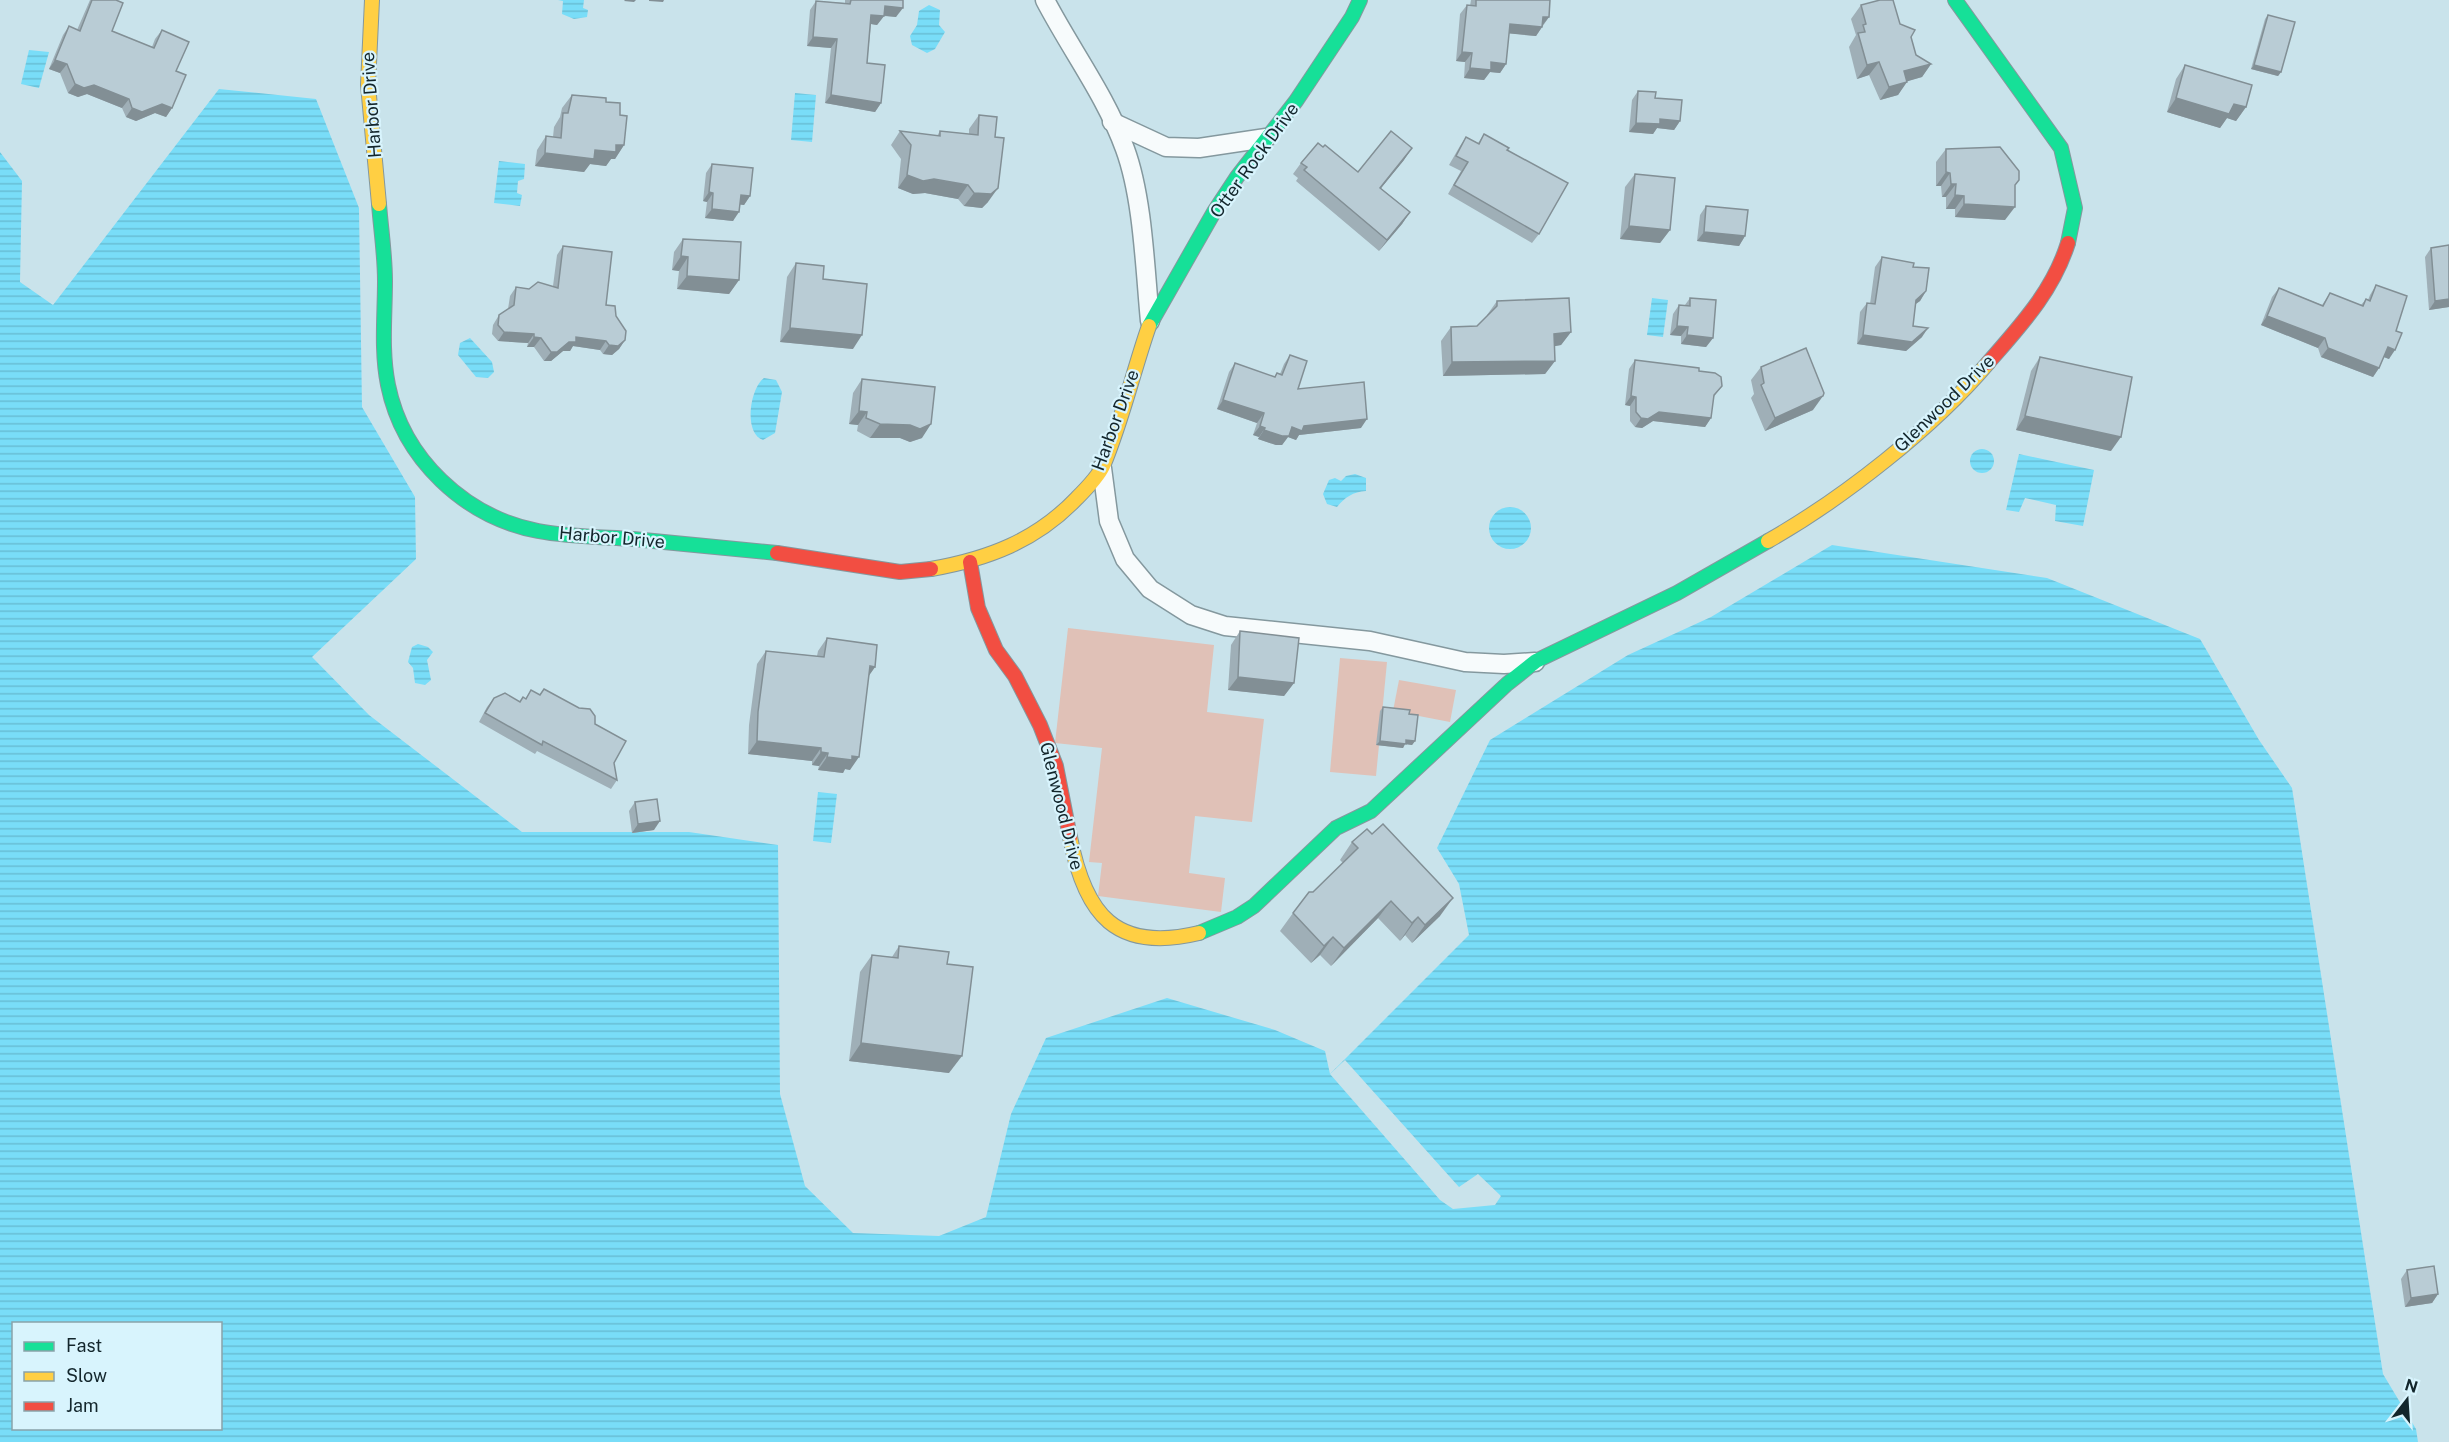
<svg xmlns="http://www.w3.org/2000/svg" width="2449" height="1442" font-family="'Public Sans',sans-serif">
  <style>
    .garden { fill: #e0c1b7 }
    .water { fill: url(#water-rules); fill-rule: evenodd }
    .pier { fill: #c9e3eb }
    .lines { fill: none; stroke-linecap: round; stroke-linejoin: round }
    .street-casing { stroke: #84989e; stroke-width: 21 }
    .fast-casing { stroke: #84989e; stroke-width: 16 }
    .slow-casing { stroke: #84989e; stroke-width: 16 }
    .jam-casing { stroke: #84989e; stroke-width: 16 }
    .street { stroke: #f7fbfc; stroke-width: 18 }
    .fast { stroke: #16e098; stroke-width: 14 }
    .slow { stroke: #ffcf43; stroke-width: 14 }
    .jam { stroke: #f24e42; stroke-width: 14 }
    .wall { fill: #9fafb7 }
    .shaded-wall { fill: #828f95 }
    .building { fill: #b9ccd5; stroke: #828f95; stroke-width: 1.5 }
    .labels { text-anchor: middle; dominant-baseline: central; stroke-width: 4.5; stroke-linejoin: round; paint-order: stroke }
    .street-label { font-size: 18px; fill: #13262c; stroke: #d8f4fd }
  </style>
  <defs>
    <pattern id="water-rules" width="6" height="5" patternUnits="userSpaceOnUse" patternTransform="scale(1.5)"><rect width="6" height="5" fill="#79ddf8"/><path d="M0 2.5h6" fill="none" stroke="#68bed5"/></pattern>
  </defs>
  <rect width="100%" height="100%" fill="#c9e3eb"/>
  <g class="garden">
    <path d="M1068,628L1214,645L1207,712L1264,719L1252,822L1195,816L1189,873L1225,878L1221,912L1098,896L1102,863L1089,862L1102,748L1055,743Z"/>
    <path d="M1340,658L1387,662L1376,776L1330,772Z"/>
    <path d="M1399,680L1456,690L1450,722L1393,711Z"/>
  </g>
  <g class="water">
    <path d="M558,0H584L583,8L588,10L587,17L574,19L562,14L563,1Z"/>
    <path d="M929,5L940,10L939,25L945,32L935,49L927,53L912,45L910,36L917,25L919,11Z"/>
    <path d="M29,50L49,52L39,88L21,84Z"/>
    <path d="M219,89L316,99L359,208L362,407L415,497L416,559L312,657L369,715L522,832H689L778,845L780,1094L805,1186L853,1233L939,1236L986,1217L1011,1114L1046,1038L1167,998L1275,1030L1325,1051L1330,1074L1469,935L1459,884L1437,848L1490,740L1628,655L1711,617L1832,545L2047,578L2200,639L2259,740L2292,788L2383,1374L2416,1429L2418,1442H0V152L22,181L20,282L53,305ZM14,1324H220V1428H14Z"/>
    <path d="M795,93L816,95L812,142L791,140Z"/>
    <path d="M499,161L525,164L524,179L518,181L517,193L522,195L520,206L494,203Z"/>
    <path d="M1652,298L1668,300L1663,337L1647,335Z"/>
    <path d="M470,338L492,362L494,372L488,378L476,377L458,355L460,343Z"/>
    <path d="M764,378L776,380L782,392L775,433L763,440C743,433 750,388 764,378Z"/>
    <circle cx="1982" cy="461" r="12"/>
    <path d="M2019,454L2094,470L2083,526L2055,521L2056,505L2025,498L2019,512L2006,510Z"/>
    <path d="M1355,474L1366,478V491C1353,492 1345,497 1337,507L1327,504L1323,494L1329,480L1335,478L1341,481L1346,476Z"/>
    <circle cx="1510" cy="528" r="21"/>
    <path d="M418,644L428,647L433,652L427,660L431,680L425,685L415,683L413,668L408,662L412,647Z"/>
    <path d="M818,792L837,794L831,843L813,841Z"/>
  </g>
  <path class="pier" d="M1345,1060L1459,1187L1478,1174L1501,1196L1495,1205L1453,1209L1440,1200L1330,1074Z"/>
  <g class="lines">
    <defs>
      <g id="street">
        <path d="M1045,0C1071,50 1106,96 1125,149C1143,198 1145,269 1150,321"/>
        <path d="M1112,122L1166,147L1199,148L1266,138"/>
        <path d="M1102,468L1109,521L1125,559L1150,589L1191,615L1225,626L1370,641L1465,662L1504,664L1535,662"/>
      </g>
      <g id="fast">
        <path d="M1955,0L2061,148L2075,208L2068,243"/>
        <path d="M379,204C381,230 385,255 385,281C385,316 381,350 388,385C403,459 465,517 538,531C569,537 602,537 633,539C681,544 729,548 777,553"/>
        <path d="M1149,326L1214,212L1237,177L1296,101L1352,17L1360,0"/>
        <path d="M1199,933L1237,917L1254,906L1336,828L1371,811L1507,684L1536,661L1677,593L1768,541"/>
      </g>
      <g id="slow">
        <path d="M372,0L368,85L379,204"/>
        <path d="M1768,541C1842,499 1933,428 1988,363"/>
        <path d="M931,569C988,559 1036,541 1077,498C1086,489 1098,477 1103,466C1122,421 1133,372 1149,326"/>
        <path d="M1070,837C1085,915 1116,953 1199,933"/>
      </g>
      <g id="jam">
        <path d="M1988,363C2021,325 2053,291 2068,243"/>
        <path d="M777,553L900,572L931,569"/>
        <path d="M970,562L978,608L996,650L1015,676L1040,725L1056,766L1070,837"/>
      </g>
    </defs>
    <use href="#street" class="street-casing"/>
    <use href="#fast" class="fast-casing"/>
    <use href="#slow" class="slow-casing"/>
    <use href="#jam" class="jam-casing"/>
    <use href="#street" class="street"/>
    <use href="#fast" class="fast"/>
    <use href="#slow" class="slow"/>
    <use href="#jam" class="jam"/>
  </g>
  <g class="wall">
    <path d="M90,0H116L112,31L152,47L155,39L162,30L176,71L172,108L166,117L155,113L136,121L126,117L122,108L87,94L78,97L68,93L60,73L49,69L63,35L69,26L77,30Z"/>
    <path d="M845,0H903L896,17L884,16L877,25L871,24L867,63L881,103L875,112L825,103L831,48L807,46L810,10L816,1L845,3Z"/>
    <path d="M1471,0H1550L1549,17L1536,36L1509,33L1506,64L1500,73L1490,72L1484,80L1464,78L1465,62L1456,61L1460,14L1467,5L1470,6Z"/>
    <path d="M1861,5L1900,24L1911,37L1916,55L1931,64L1922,77L1907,81L1898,95L1880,100L1869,75L1857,79L1849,47L1856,35L1851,19Z"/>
    <path d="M2268,15L2281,72L2278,76L2251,69L2265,19Z"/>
    <path d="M2185,65L2246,107L2236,121L2227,118L2220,128L2167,112L2176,79Z"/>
    <path d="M1638,91L1655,98L1680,121L1674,130L1657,128L1653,134L1629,132L1632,100Z"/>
    <path d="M572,95L606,102L620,115L624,145L615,159H611L606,166L590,164L584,172L535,166L537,150L546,136L553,137L554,127L560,117L562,108Z"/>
    <path d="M979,115L988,202L982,208L964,206L958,199L925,193L913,194L898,188L901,159L891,145L900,131L937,136L940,131L969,134V129Z"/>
    <path d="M1484,134L1507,150L1539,234L1532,243L1448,194L1461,171L1449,165L1460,146L1466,137L1478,143Z"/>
    <path d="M1946,149L2015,186L2005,220L1955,217V209H1946V197H1942L1941,186H1936V162Z"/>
    <path d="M1404,160L1381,188L1410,212L1402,224L1379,251L1296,181L1298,178L1293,174L1301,163L1358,172Z"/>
    <path d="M712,164L750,196L744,205L740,204L733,221L705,218L707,202L703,201L706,173Z"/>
    <path d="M1635,174L1670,230L1660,243L1620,239L1625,187Z"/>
    <path d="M1706,206L1745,236L1739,246L1697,241L1700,215Z"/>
    <path d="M683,239L739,280L729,294L677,289L679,271L672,270L674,252Z"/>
    <path d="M563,246L616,316L625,340L619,349L612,355L603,354L600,350L573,346L570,351H563L551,361H544L534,347H527L528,343L498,341L492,334L493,325L499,315L508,309L510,296L516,287L529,289L553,286L557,255Z"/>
    <path d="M2431,248L2449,307L2429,310L2425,257Z"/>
    <path d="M1882,257L1913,267L1926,291L1920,301L1915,304L1913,326L1922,337L1906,351L1857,344L1860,312L1867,303L1870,304L1875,267Z"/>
    <path d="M796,263L823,279L853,349L780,342L787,277Z"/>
    <path d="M2376,285L2396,331L2389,359L2384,357L2379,368L2373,377L2321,357L2318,348L2261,325L2272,297L2279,288L2322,305L2330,293L2361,305L2366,299L2368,300L2370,295Z"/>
    <path d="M1690,298L1713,338L1706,347L1681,344V336L1670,335L1673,314L1679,305H1685Z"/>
    <path d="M1497,301L1571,332L1561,345L1554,346L1555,361L1545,374L1443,376L1441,341L1451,327L1477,326L1487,316V315Z"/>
    <path d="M1290,355L1298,389L1361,428L1299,435L1296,440L1288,437L1282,445H1276L1258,439L1259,437L1253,435L1257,423L1217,409L1229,372L1235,363L1274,377L1277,373L1280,374L1284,364Z"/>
    <path d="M2040,357L2111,451L2016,430L2031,371Z"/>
    <path d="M1635,360L1699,371L1722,386L1713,398L1711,418L1705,427L1653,421L1642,428L1635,427L1630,421V406L1625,405L1629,369Z"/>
    <path d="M1761,367L1813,410L1765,431L1751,398L1754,394L1751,380Z"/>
    <path d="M862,379L922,438L910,442L900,438H870L857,431L858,425L849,424L853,393Z"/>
    <path d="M1240,631L1294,683L1284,696L1228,690L1231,645Z"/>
    <path d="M827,638L875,667L869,675L850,770L845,769L843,773L818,770L819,766L812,765V761L748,754L749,725L757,664L766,651L817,656L818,651Z"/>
    <path d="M544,689L595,724L614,763L617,780L611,789L537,751L535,754L479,722L487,707L494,698L519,702L523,697L525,699L531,690L539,695Z"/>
    <path d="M1383,707L1409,714L1415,741L1412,745L1405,744L1403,748L1376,745L1380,711Z"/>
    <path d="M635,802L654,830L632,833L629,811Z"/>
    <path d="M1352,842L1440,916L1412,943L1405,935L1400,941L1378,918L1331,966L1320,955L1311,963L1280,931L1293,913L1343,863L1340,860Z"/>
    <path d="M899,946L947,964L949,1073L849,1061L860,972L872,955L892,957Z"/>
    <path d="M2407,1270L2438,1294L2432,1303L2405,1307L2401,1279Z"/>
  </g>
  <g class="shaded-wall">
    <path d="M625,0H636L634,2L624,1Z"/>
    <path d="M649,0H664L663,2L649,1Z"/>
    <path d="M885,6L903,8L896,17L878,15Z"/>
    <path d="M871,15L884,16L877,25L865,23Z"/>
    <path d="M1543,17H1549L1542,26Z"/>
    <path d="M1510,24L1542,27L1536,36L1504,33Z"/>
    <path d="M813,37L837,39L831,48L807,46Z"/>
    <path d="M1462,52L1472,53L1465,62L1456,61Z"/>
    <path d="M55,60L67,64L60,73L49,69Z"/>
    <path d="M1491,62L1506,64L1500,73L1490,72L1484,80L1464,78L1470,68Z"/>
    <path d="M1879,62L1869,75L1857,79L1867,65Z"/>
    <path d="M1931,64L1922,77L1895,85L1904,71Z"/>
    <path d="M2254,65L2281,72L2278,76L2251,69Z"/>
    <path d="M1907,82L1898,95L1880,100L1889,87Z"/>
    <path d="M75,84L94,85L129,99L122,108L87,94L78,97L68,93Z"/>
    <path d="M831,95L881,103L875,112L825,103Z"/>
    <path d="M2176,98L2234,104L2246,107L2236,121L2227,118L2220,128L2167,112Z"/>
    <path d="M162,104L172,108L166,117L155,113L136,121L126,117L132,108Z"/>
    <path d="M1660,119L1680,121L1674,130L1657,128L1653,134L1629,132L1636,123Z"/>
    <path d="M616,145H624L615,159H611L606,166L590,164L584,172L535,166L545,153L595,150Z"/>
    <path d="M1412,148L1404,160L1372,199L1380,188Z"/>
    <path d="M1946,172L1950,173L1941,186H1936Z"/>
    <path d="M907,175L968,185L958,199L925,193L913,194L898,188Z"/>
    <path d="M1951,184H1956L1946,197H1942Z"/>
    <path d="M998,188L988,202L982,208L964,206L974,193Z"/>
    <path d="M709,192L713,193L707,202L703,201Z"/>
    <path d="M741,195L750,196L744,205L734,204Z"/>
    <path d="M1955,195L1964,196L1955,209H1946Z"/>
    <path d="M1964,204L2015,207L2005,220L1955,217Z"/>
    <path d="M712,209L739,212L733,221L705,218Z"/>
    <path d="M1410,212L1402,224L1379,251L1387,240Z"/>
    <path d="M1629,226L1670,230L1660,243L1620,239Z"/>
    <path d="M1704,232L1745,236L1739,246L1697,241Z"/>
    <path d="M681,256L688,257L679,271L672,270Z"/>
    <path d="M687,276L739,280L729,294L677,289Z"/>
    <path d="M1926,291L1920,301L1909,309L1916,300Z"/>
    <path d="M2449,299V307L2429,310L2435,301Z"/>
    <path d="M2267,316L2325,338L2318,348L2261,325Z"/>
    <path d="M1677,326L1688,327L1681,336L1670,335Z"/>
    <path d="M790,328L862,335L853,349L780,342Z"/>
    <path d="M1928,328L1922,337L1906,351L1857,344L1863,335Z"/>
    <path d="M504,332L534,334L528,343L498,341Z"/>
    <path d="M1571,332L1561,345L1545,348L1554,334Z"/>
    <path d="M1687,335L1713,338L1706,347L1681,344Z"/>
    <path d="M534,337L541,338L534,347H527Z"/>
    <path d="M576,337L606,341L600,350L573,346L570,351H563L551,361H544L551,352Z"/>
    <path d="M625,340L619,349L612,355L603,354L609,345Z"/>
    <path d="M2388,347L2395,350L2389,359L2381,356Z"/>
    <path d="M2328,348L2379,368L2373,377L2321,357Z"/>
    <path d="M1555,361L1545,374L1443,376L1452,362Z"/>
    <path d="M1631,396L1636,397L1630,406L1625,405Z"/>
    <path d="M1823,396L1813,410L1765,431L1775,418Z"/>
    <path d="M1223,400L1264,413L1257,423L1217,409Z"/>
    <path d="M859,411L867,412L858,425L849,424Z"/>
    <path d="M1659,412L1711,418L1705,427L1653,421L1642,428L1635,427L1641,418Z"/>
    <path d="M2025,416L2121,437L2111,451L2016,430Z"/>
    <path d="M1367,419L1361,428L1299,435L1296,440L1288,437L1282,445H1276L1258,439L1264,430Z"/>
    <path d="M880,424L910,425L931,424L922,438L910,442L900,438H870Z"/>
    <path d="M1260,426L1265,428L1259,437L1253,435Z"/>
    <path d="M870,666L875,667L866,680Z"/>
    <path d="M1238,677L1294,683L1284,696L1228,690Z"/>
    <path d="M1406,740L1415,741L1412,745L1405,744L1403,748L1376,745L1380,741Z"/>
    <path d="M757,741L821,748L812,761L748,754Z"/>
    <path d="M821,752L828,753L819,766L812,765Z"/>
    <path d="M852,756L859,757L850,770L845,769L843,773L818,770L827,757Z"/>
    <path d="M660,821L654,830L632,833L638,824Z"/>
    <path d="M1453,898L1440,916L1412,943L1425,925Z"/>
    <path d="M1391,901L1378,918L1331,966L1344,948Z"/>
    <path d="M1418,917L1405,935L1400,941L1412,923Z"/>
    <path d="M1333,937L1320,955L1311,963L1324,946Z"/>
    <path d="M861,1043L962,1056L949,1073L849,1061Z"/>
    <path d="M2438,1294L2432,1303L2405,1307L2411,1298Z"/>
  </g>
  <g class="building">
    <path d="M92,0H116L123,3L112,31L154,48L162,30L189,42L176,71L186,75L172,108L162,104L142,112L132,108L129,99L94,85L84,88L75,84L67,64L55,60L69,26L80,31Z"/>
    <path d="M851,0H903V8L885,6L884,16L871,15L867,63L885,65L881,103L831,95L837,39L813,37L816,1L850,4Z"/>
    <path d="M1476,0H1550L1549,17H1543L1542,27L1510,24L1506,64L1491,62V70L1470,68L1472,53L1462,52L1467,5L1476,6Z"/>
    <path d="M1880,0H1893L1900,24L1915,30L1911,37L1916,55L1931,64L1904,71L1907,82L1889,87L1879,62L1867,65L1858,33L1865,32L1863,25L1866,24L1861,5Z"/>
    <path d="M2268,15L2295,22L2281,72L2254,65Z"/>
    <path d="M2185,65L2252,85L2246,107L2234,104L2229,114L2176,98Z"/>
    <path d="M1638,91L1656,92L1655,98L1682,100L1680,121L1660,119V124L1636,123Z"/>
    <path d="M572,95L606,98V102L620,103V115L627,116L624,145H616V152L595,150L594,159L545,153L546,136L561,138L563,113H568Z"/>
    <path d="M979,115L997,117L995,137L1004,138L998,188L991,194L974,193L968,185L934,179L923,181L907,175L911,145L900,131L940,136V131L978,135Z"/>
    <path d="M1391,131L1412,148L1380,188L1410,212L1387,240L1304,170L1307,167L1301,163L1318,143L1323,147L1325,145L1358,172Z"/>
    <path d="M1484,134L1509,148L1507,150L1568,183L1539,234L1454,185L1468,162L1456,156L1466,137L1479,144Z"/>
    <path d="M2000,147L2019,171V180L2015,185V207L1964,204V196L1955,195L1956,184H1951L1950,173L1946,172V149Z"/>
    <path d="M712,164L753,168L750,196L741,195L739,212L712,209L713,193L709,192Z"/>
    <path d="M1635,174L1675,178L1670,230L1629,226Z"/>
    <path d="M1706,206L1748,210L1745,236L1704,232Z"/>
    <path d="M683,239L741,242L739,280L687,276L688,257L681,256Z"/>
    <path d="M2449,245V299L2435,301L2431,248Z"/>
    <path d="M563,246L612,252L606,305L615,306L616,316L626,331L625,340L618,346L609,345L606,341L576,337V342H569L557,352H551L541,338L534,337V334L504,332L498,325L499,315L514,305L516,287L529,289L538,282L558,288Z"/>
    <path d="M1882,257L1914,263L1913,267L1929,268L1926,291L1916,300L1913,326L1928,328L1912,342L1863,335L1867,303L1875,304Z"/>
    <path d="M796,263L824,266L823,279L867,284L862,335L790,328Z"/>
    <path d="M2376,285L2407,296L2396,331L2402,333L2395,350L2388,347L2379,368L2328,348L2325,338L2267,316L2279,288L2323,306L2330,293L2363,306L2366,299L2370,301Z"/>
    <path d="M1569,298L1571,332L1554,334L1555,361L1452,362L1451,327L1477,326L1497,306V301Z"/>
    <path d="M1690,298L1716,300L1713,338L1687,335L1688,327L1677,326L1679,305L1690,306Z"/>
    <path d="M1806,348L1824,393L1823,396L1775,418L1761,385L1764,383L1761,367Z"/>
    <path d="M1290,355L1307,361L1298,389L1364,382L1367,419L1304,426L1302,431L1292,427L1289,436H1282L1264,430L1265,428L1260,426L1264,413L1223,400L1235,363L1275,377L1277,373L1282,375Z"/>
    <path d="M2040,357L2132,377L2121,437L2025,416Z"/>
    <path d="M1635,360L1699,368V371L1715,373L1721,377L1722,386L1714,395L1711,418L1659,412L1648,419L1641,418L1636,412V397L1631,396Z"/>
    <path d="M862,379L935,387L931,424L920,429L910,425L880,424L866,418L867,412L859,411Z"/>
    <path d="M1240,631L1299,638L1294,683L1238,677Z"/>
    <path d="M827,638L877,645L875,667L870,666L859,757L852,756V760L827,757L828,753L821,752V748L757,741L758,712L766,651L824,657Z"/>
    <path d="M544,689L579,708L590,709L595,716V724L626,741L614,763L617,780L543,741L542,745L485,713L494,698L505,693L520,702L523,697L526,699L531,690L540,695Z"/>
    <path d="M1383,707L1410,710L1409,714L1418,715L1415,741L1406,740V744L1380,741Z"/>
    <path d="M657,799L660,821L638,824L635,802Z"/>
    <path d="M1383,824L1453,898L1425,925L1418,917L1412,923L1391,901L1344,948L1333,937L1324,946L1293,913L1309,892H1313L1358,848L1352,842L1367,829L1372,834Z"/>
    <path d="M899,946L949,952L947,964L973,967L962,1056L861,1043L872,955L898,958Z"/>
    <path d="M2434,1266L2438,1294L2411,1298L2407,1270Z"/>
  </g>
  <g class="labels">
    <g class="street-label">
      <text transform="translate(371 105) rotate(-94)">Harbor Drive</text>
      <text transform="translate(1254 160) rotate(-54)">Otter Rock Drive</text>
      <text transform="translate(1944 403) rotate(-44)">Glenwood Drive</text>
      <text transform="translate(1115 420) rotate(-70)">Harbor Drive</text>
      <text transform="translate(612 537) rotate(5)">Harbor Drive</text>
      <text transform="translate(1062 806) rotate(76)">Glenwood Drive</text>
    </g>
  </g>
  <rect x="12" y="1322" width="210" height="108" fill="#d8f4fd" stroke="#89a2a9" stroke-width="1.5"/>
  <rect x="24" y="1342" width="30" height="9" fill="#16e098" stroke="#89a2a9" stroke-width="1.5"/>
  <text x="66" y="1352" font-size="18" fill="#13262c">Fast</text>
  <rect x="24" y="1372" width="30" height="9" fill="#ffcf43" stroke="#89a2a9" stroke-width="1.5"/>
  <text x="66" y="1382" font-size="18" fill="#13262c">Slow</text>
  <rect x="24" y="1402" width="30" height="9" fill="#f24e42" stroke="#89a2a9" stroke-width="1.5"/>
  <text x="66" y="1412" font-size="18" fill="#13262c">Jam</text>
  <g transform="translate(2407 1400) rotate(17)" stroke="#d8f4fd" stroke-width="4.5" paint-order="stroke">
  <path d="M0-4.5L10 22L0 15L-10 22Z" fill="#13262c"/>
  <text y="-9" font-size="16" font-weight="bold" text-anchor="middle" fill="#13262c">N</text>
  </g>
</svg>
